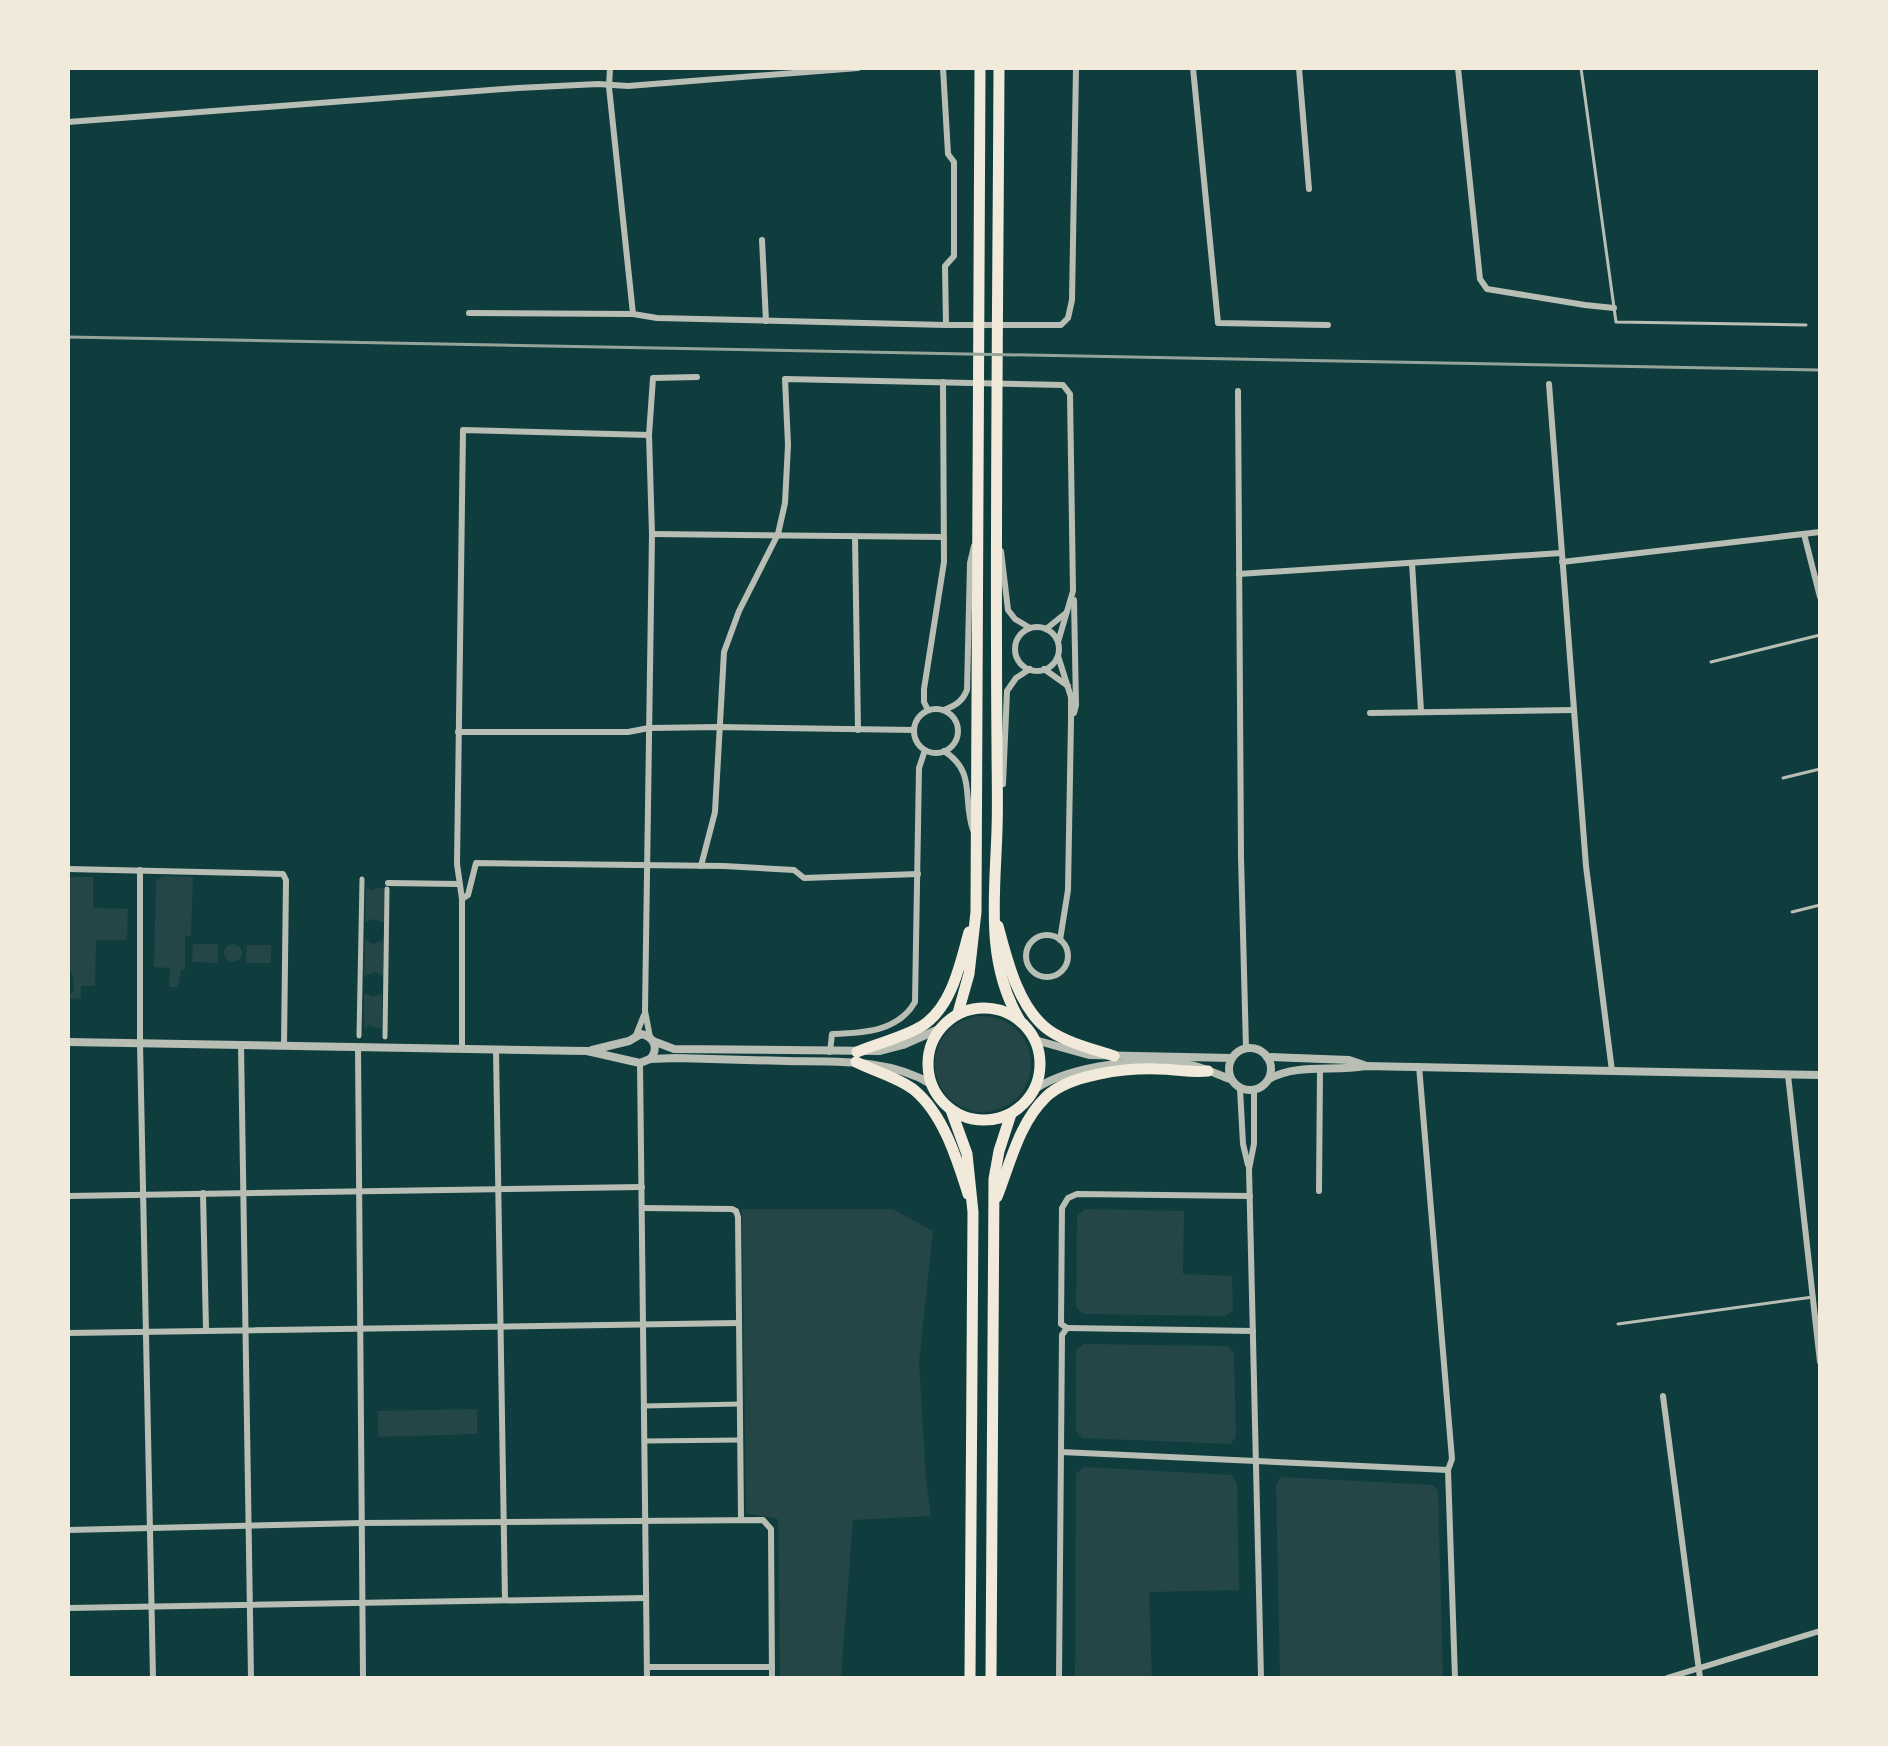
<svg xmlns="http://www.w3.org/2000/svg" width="1888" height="1746" font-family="Karla,sans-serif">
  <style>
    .green { fill: #244646 }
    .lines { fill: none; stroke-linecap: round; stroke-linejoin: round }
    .service { stroke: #b8beb3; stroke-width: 3 }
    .pedestrian { stroke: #b8beb3; stroke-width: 5 }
    .minor { stroke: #b8beb3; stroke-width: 6 }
    .tertiary { stroke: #b8beb3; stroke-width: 8 }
    .trunk { stroke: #f1e9da; stroke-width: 11 }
    .rail { stroke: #97a49c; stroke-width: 3 }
  </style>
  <rect width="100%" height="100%" fill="#0f3d3e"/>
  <g class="green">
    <path d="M162,876L193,877L191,936H185V970H181L178,987H169L170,968L154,967L156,882Z"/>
    <path d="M68,877H93V908L128,909L127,940H96L95,986H81V999L70,998V994L74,990L73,975L68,966Z"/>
    <path d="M366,887H369L370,890L384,887V923L374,919L365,922Z"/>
    <path d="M365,940L373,944L383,940V976L374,972L364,976Z"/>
    <path d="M193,944H218V963L192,962Z"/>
    <circle cx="233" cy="953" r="9"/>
    <path d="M247,945H271V963H246Z"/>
    <path d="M364,993L373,997L382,993V1029L368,1025L367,1029L364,1028Z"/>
    <circle cx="983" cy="1064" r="48"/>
    <path d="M742,1209H893L933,1231L919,1363L926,1479L931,1516L853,1520L841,1678H780L778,1519L746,1513Z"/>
    <path d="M1085,1209L1184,1211L1183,1274L1232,1276L1233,1310L1226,1316L1083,1314L1076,1307L1077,1216Z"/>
    <path d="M1083,1344L1228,1346L1234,1354L1236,1437L1230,1444L1082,1438L1076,1430V1351Z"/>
    <path d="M477,1409V1434L378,1437V1411Z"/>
    <path d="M1084,1467L1232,1475L1237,1483L1239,1590L1149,1592L1152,1678H1075L1076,1474Z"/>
    <path d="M1282,1477L1433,1485L1438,1491L1443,1678H1280L1276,1484Z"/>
  </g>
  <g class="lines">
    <g class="service">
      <path d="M1581,68L1616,322L1806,325"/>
      <path d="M1711,662L1820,635"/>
      <path d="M1783,778L1820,769"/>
      <path d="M1792,912L1820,905"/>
      <path d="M1618,1324L1813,1297"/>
    </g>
    <g class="pedestrian">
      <path d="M359,1036L362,879"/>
      <path d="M385,1037L387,889"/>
      <path d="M644,1406L740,1404"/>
      <path d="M645,1441L740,1440"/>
    </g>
    <g class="minor">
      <path d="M610,68L609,87L633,314"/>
      <path d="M943,68L948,154L954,162V256L945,266L946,325"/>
      <path d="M1193,68L1218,323L1328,325"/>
      <path d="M1299,68L1309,189"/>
      <path d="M1458,68L1480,279L1487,289L1585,305L1614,308"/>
      <path d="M68,122L518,88L598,84L628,86L858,68"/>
      <path d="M762,240L766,321"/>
      <path d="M469,313L633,314L657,318L946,325H1061L1068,318L1072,300L1076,68"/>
      <path d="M1549,384L1586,866L1612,1071"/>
      <path d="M1238,391L1241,857L1246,1048"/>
      <path d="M652,534L944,537"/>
      <path d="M1804,534L1820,597"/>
      <path d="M855,536L858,730"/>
      <path d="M1001,551L1008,610L1015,619L1030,628"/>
      <path d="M1562,562L1820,532"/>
      <path d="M1412,563L1421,711"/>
      <path d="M1239,574L1561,553"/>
      <circle cx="1037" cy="649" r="22"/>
      <path d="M1046,629L1066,613"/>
      <path d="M1058,656L1071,697V720L1068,890L1060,940"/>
      <path d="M1044,669L1068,686"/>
      <circle cx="936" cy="731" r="22"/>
      <path d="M928,710L924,702V689L944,562L943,382"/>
      <path d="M944,710C956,705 962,702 967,690L970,563L974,546"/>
      <path d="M1074,713L1076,705L1074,600"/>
      <path d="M1370,713L1574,710"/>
      <path d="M458,732H628L649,728L719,727L914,730"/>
      <path d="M944,751C977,772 962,799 973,830"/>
      <path d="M1003,784L1007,691L1016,678L1030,669"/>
      <path d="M701,866L715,812L724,652L739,611L778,534L785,503L788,445L785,379L1063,385L1070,394L1073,591L1058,642"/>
      <path d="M68,869L283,874L286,880L284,1046"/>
      <path d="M140,870V1043L153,1678"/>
      <path d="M388,883L458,884"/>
      <path d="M462,899L468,895L476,863L724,866L794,870L804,878L918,874"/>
      <circle cx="1047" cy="956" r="21"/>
      <path d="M636,1035L644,1015"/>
      <path d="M650,1037L645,1011L652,534L649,435L653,378L697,377"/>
      <path d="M241,1045L251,1678"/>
      <path d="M358,1047L363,1678"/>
      <path d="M462,1049V899L457,864L463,430L649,435"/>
      <path d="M496,1050L505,1600"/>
      <path d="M830,1052L832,1034C862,1033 898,1032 915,1002L919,768L925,750"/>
      <path d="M640,1063L647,1678"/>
      <path d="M1419,1066L1452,1459L1448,1470L1455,1678"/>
      <path d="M1788,1075L1820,1362"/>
      <path d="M1240,1089L1243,1144L1248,1165"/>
      <path d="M1254,1090V1144L1249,1169L1261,1678"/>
      <path d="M1319,1191L1320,1070"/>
      <path d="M203,1193L206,1330"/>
      <path d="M68,1196L642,1187"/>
      <path d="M642,1208L732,1209L736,1211L738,1217L741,1519"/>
      <path d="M1067,1328L1061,1324L1062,1208L1068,1198L1077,1194L1250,1196"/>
      <path d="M1067,1328L1253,1331"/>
      <path d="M68,1333L739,1323"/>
      <path d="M1663,1396L1700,1678"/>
      <path d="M1061,1452L1448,1470"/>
      <path d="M68,1530L362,1523L763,1520L771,1529L772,1678"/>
      <path d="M68,1608L646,1598"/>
      <path d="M647,1667H772"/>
      <path d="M1059,1678L1062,1335L1067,1328"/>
      <path d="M1667,1678L1820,1631"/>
    </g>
    <g class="tertiary">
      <path d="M1035,1040L1089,1055L1232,1058"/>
      <path d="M653,1041L674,1049L880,1051L903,1045L939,1029"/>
      <path d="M68,1042L587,1051L640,1063L650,1059L676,1058C713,1059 750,1060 787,1061C836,1062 888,1058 931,1084"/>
      <circle cx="1250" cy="1069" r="21"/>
      <path d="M592,1050L629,1041L641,1034C655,1037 659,1049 650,1059"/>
      <path d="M1267,1057L1349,1060L1364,1065"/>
      <path d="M1269,1079C1297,1063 1334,1072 1365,1066L1820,1075"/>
      <path d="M1035,1089C1073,1064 1150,1056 1195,1066C1206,1069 1219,1075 1230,1079"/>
    </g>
    <g class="trunk">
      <path d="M999,68C998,294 995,520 997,746C997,774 998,802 997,830C995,895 985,961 1019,1019"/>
      <path d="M998,926C1007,960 1019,1010 1050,1031C1068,1043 1093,1049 1114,1056"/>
      <circle cx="984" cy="1064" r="56"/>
      <path d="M958,1013L969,974L976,912L980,68"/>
      <path d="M857,1052C878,1043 902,1038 922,1026C952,1007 960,964 969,932"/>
      <path d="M856,1062C874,1071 897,1077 913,1089C943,1113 957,1159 968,1194"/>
      <path d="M951,1110L967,1154L973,1212L970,1678"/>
      <path d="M997,1197C1010,1164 1019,1123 1046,1097C1069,1074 1127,1068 1158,1069C1175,1069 1191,1073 1208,1071"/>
      <path d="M991,1678L994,1179L999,1151L1011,1114"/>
    </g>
    <path class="rail" d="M68,337L1820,370"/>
  </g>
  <rect width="1888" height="1746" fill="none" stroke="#f1e9da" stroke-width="140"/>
</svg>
